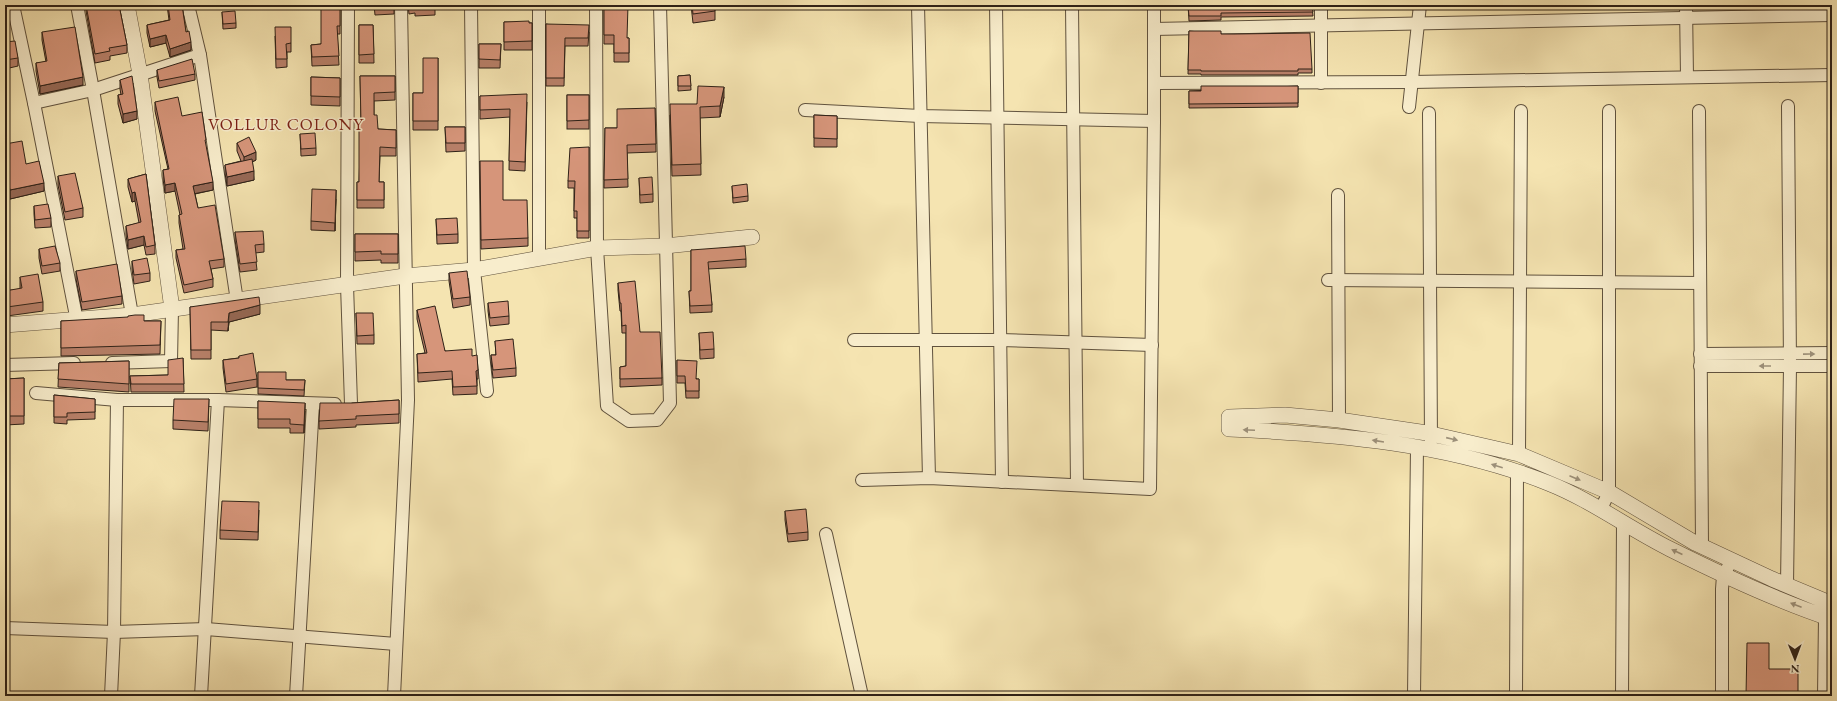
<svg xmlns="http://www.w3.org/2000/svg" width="1837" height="701" font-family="'EB Garamond',serif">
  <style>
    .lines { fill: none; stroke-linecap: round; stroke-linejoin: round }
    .minor-casing { stroke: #60523e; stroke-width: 14 }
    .tertiary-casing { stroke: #60523e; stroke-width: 16 }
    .minor { stroke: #f8edcc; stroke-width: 12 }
    .tertiary { stroke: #f8edcc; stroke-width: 15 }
    .wall { fill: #b88069; stroke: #2e2117 }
    .shaded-wall { fill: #966855; stroke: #2e2117 }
    .building { fill: #d6957a; stroke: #2e2117 }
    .oneway { fill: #9d917b }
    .labels { text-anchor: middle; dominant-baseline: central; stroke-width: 3; stroke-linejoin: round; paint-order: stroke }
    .quarter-label { font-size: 17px; letter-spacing: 1px; fill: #7a1f14; stroke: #f8edcc }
  </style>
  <rect width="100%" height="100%" fill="#f5e4b1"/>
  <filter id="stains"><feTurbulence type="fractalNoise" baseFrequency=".005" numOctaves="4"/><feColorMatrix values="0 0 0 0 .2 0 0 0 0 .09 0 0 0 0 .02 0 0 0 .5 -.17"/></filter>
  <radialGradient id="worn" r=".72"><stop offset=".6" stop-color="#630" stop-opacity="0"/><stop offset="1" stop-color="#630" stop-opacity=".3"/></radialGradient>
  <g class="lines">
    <defs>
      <g id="minor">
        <path d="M13,5L34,103L77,321"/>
        <path d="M77,5L93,90L132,315"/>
        <path d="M188,5L200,55L237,301"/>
        <path d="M348,5L347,285L351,404"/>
        <path d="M471,5L474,270L487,391"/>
        <path d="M596,5L597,248L607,406L629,421L657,420L670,403L660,5"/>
        <path d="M918,5L929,478"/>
        <path d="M996,5L1002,482"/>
        <path d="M1072,5L1077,485"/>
        <path d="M1686,5L1687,77"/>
        <path d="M1154,29L1832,15"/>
        <path d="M1155,83L1412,82L1832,75"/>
        <path d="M1321,83V5"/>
        <path d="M34,103L93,90L200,55"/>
        <path d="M1409,107L1420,5"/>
        <path d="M805,110L920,116L1154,121"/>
        <path d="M1699,111L1702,546"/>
        <path d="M1429,113L1431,441"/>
        <path d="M1338,195L1339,420"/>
        <path d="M539,258V5"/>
        <path d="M1328,280L1700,283"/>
        <path d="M854,340H1000L1152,345"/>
        <path d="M1700,354L1832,353"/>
        <path d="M112,363L171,361L172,309"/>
        <path d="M5,365L74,363"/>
        <path d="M1700,366H1832"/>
        <path d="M36,393L117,400H218L335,404"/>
        <path d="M1519,454L1521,111"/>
        <path d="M862,480L929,478L1150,489L1154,121V5"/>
        <path d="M1601,509L1609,492V111"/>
        <path d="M826,534L862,696"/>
        <path d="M1787,585L1790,366L1788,106"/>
        <path d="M5,628L114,632L206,629L396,644"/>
        <path d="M111,696L114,632L117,400"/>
        <path d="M201,696L218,400"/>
        <path d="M296,696L313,404"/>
        <path d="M394,696L408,400L401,5"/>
        <path d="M1414,696L1417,448"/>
        <path d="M1516,696L1517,472"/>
        <path d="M1622,696L1623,522"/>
        <path d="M1722,696V589L1723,576L1732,560"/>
        <path d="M1824,696L1825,617"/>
      </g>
      <g id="tertiary">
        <path d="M127,5L140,74L172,309"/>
        <path d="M5,325L132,315L405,276L474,270L597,248L665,246L752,237"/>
        <path d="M1832,604L1772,579L1695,543L1609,492L1519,454L1427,433L1339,420L1285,415L1229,417V429C1336,434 1448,443 1548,483C1591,500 1628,528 1670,549C1722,575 1777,601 1832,619"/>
      </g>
    </defs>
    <use href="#minor" class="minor-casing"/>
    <use href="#tertiary" class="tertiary-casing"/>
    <use href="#minor" class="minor"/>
    <use href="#tertiary" class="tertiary"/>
  </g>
  <g class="wall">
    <path d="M85,5H119L127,45V53L110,56V60L95,63Z"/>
    <path d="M167,5H182L186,32L191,50L170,57L166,43L150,47L147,33V25L169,20Z"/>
    <path d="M374,5H394V14L375,15Z"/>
    <path d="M408,5H435V15L415,16V13L409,14Z"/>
    <path d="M570,5H589L570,6Z"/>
    <path d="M604,5L627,38H629V62H614V44H604Z"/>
    <path d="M691,5H714L715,11V20L693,23Z"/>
    <path d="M1188,5H1312L1313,16L1221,17V20L1189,21Z"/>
    <path d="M340,7V34H337L339,65L312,66L311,45L321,44Z"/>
    <path d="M222,12L236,23V28L223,29Z"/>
    <path d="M504,22L532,23V50H504Z"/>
    <path d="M546,24L589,32L588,46H565L564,86H546Z"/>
    <path d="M359,25H373L374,63H359Z"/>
    <path d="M1189,31L1221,34L1312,69V73H1298V75H1201V74H1188Z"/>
    <path d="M42,32L83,85L40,94L36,71V63L46,62L42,40Z"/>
    <path d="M275,36L291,43V52H287V67L276,68Z"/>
    <path d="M5,42L18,58V66L5,69Z"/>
    <path d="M479,44H501L500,68H479Z"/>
    <path d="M438,58V130H413V93H423Z"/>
    <path d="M157,70L195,74V80L159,88L157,77Z"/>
    <path d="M690,75L691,90L678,91V76Z"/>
    <path d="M360,76H395V100L374,101V115L378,129L396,130V156H380L379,182H384V208H357V182H359L361,123Z"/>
    <path d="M311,77L340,78V106L311,105Z"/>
    <path d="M120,80L137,119L123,123L118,104V95H121L120,89Z"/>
    <path d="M1298,86V107L1189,108V91Z"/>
    <rect x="567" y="95" width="22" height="34"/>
    <path d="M480,96L527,102L525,171L509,170L510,117L480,119Z"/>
    <path d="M724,97L720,117L700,118L701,175L672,176L670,115L697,104Z"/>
    <path d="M155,102L182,116L206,148L213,190L195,194L198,208L224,259V267L211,269L213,279V287L184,293L176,258V250L183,249L179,223V215H180L175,191L165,193L163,179V170L168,169L155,111Z"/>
    <path d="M655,108L656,152L627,153L628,187L604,188L605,128H617Z"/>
    <path d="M814,115L837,116V147H814Z"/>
    <path d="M445,127H465V151L446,152Z"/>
    <path d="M300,134L316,148V155L301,156Z"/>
    <path d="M237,143L256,160L252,162L254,180L227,186L225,173V165L241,161L237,151Z"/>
    <path d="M5,144L26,164L44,191L10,199L5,175Z"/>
    <path d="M589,147V238H577V218H574V188H568V181Z"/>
    <path d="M480,161L503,200L528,238V246L481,249Z"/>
    <path d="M146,174L155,245V254L146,255L144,245L128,249L126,235V226L139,223L135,201L132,202L128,187V179Z"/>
    <path d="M58,176L83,208V217L65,220L58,185Z"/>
    <path d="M639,178L653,194V202L640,203Z"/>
    <path d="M732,186L748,196V201L733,203Z"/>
    <path d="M336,199L335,231L311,230V221Z"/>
    <path d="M34,206L51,218V227L35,228L34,214Z"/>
    <path d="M436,219L458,234V243L437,244Z"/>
    <path d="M235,232L264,244V252L255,253L257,270L240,272L235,240Z"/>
    <path d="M355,234H398V263H381V260L355,261Z"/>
    <path d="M39,249L60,263V271L42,274L39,258Z"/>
    <path d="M691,250L746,259V267L708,269L712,305V312L690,313L689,291H691Z"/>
    <path d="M132,261L150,273V281L134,284L132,269Z"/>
    <path d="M76,271L122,296V304L82,310L76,279Z"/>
    <path d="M449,273L470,297V305L453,308L449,281Z"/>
    <path d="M20,277L43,302V311L7,316L5,300V291L20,289Z"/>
    <path d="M618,283L640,332L662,378V385L620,387V367L626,366V333H622L621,311H620L618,290Z"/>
    <path d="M488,303L509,316V324L490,326L488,311Z"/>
    <path d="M190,307L260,314L229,322L228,331L211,330V359H191Z"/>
    <path d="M417,310L445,351L472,356L478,370V379H477V394L453,395L452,379L418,382L417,354L425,353L417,319Z"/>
    <path d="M356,313L374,335V344H357Z"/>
    <path d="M61,321H161L160,354L61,356Z"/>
    <path d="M699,333L714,349V358L700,359Z"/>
    <path d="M495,341L516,368V376L493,378L491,362V355H496Z"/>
    <path d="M239,356L257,379V387L226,392L223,368V360L239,358Z"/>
    <path d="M183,358L184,392H131L130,376L168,375Z"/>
    <path d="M677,360L697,379H699V398H686L685,383H677Z"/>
    <path d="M129,361V392L58,387L59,363Z"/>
    <path d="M258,372L286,380H305L304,396L258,394Z"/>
    <path d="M24,378V424L5,425V379Z"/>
    <path d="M54,395L95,399V419L67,420V424L54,423Z"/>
    <path d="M209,399L208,431L173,429V420Z"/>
    <path d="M399,400V423L356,425V427L319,429V421L352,403Z"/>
    <path d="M258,401L305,411L304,433H290V428H258Z"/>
    <path d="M259,510L258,540L220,539V530Z"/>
    <path d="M785,511L808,532V540L788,542L785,520Z"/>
  </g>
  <g class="shaded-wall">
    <path d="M166,35V43L150,47V39Z"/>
    <path d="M191,42V50L170,57V49Z"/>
    <path d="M83,77V85L40,94V86Z"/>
    <path d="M724,87V97L720,117V106Z"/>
    <path d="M137,111V119L123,123V114Z"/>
    <path d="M256,152V160L244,166V157Z"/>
    <path d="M254,171V180L227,186V177Z"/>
    <path d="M213,182V190L193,194V186Z"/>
    <path d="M44,183V191L10,199V190Z"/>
    <path d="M175,183V191L165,193V185Z"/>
    <path d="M336,190V199L335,231V223Z"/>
    <path d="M135,192V201L132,202V193Z"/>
    <path d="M144,236V245L128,249V240Z"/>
    <path d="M260,305V314L229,322L228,331L229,313Z"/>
    <path d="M305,403V411L304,433V425Z"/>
  </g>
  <g class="building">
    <path d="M86,5H119L127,45L109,48L110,51L95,54Z"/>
    <path d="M168,5H182L186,32L189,31L191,42L170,49L166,35L150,39L147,25L170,20Z"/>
    <path d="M375,5H394V6L375,7Z"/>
    <rect x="415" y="5" width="20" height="2"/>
    <path d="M604,5H628L627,38H629V53H614V35H604Z"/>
    <path d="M692,5H714L715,11L693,14Z"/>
    <path d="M1188,5H1312L1313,12L1221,13V16H1189Z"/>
    <path d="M321,7H340V26H337L339,56L312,57L311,45L321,44Z"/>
    <path d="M235,11L236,23L223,24L222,12Z"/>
    <path d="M529,21V23H532V41L504,42V22Z"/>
    <path d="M546,24L589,25L588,38H565L564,78H546Z"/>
    <path d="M359,25H373L374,54L359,55Z"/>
    <path d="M75,27L83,77L40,86L36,63L47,61L42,32Z"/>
    <path d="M275,27H291V43L286,44L287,59H276Z"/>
    <path d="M1189,31H1221V34H1234L1310,33L1312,69H1298V71H1201V70H1188Z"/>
    <path d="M15,41L18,58L5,60V42Z"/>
    <path d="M479,44H501L500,60L479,59Z"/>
    <path d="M423,58H438V121H413V93H423Z"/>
    <path d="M192,59L195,74L159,81L157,70Z"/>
    <path d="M690,75L691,86H678V76Z"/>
    <path d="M132,76L137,111L123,114L118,95L123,94L120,80Z"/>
    <path d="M360,76H395V92L374,93V115H377L378,129L396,130V148L380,147L379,182H384V200H357V182H359V123H361Z"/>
    <path d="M311,77L340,78V97L311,96Z"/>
    <path d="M698,86L724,87L720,106L700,107L701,164L672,165L670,104H697Z"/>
    <path d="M1201,86H1298V103L1189,104V91H1201Z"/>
    <path d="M527,94L525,162L509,161L510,109L480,110V96Z"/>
    <path d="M567,95H589V120L567,121Z"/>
    <path d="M178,97L182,116L202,112L206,140H205L213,182L193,186L198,208L215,205L224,259L209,261L213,279L184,285L176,250L185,249L179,215L182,214L175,183L165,185L163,170L169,169L155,102Z"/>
    <path d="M655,108L656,144L627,145L628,179L604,180L605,128H617V109Z"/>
    <path d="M814,115L837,116V139L814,138Z"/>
    <path d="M445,127H465V143H446Z"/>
    <path d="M315,133L316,148L301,149L300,134Z"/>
    <path d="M249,137L256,152L244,157L237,143Z"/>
    <path d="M22,141L26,164L39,161L44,183L10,190L5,166V144Z"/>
    <path d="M589,147V231H577V211H574L575,181H568L570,148Z"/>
    <path d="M252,159L254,171L227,177L225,165Z"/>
    <path d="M480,161H503V200H527L528,238L481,240Z"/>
    <path d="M75,173L83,208L65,212L58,176Z"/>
    <path d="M146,174L155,245L146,247L144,236L128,240L126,226L141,222L135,192L132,193L128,179Z"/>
    <path d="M652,177L653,194L640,195L639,178Z"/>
    <path d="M747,184L748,196L733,198L732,186Z"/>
    <path d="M312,189L336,190L335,223L311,221Z"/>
    <path d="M48,204L51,218L35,220L34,206Z"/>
    <path d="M457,218L458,234L437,235L436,219Z"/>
    <path d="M263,231L264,244L255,245L257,262L240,264L235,232Z"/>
    <path d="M355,234H398V254H381V251L355,252Z"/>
    <path d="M55,246L60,263L42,266L39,249Z"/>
    <path d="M745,246L746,259L708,262L712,305L690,306L689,291H691V250Z"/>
    <path d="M147,258L150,273L134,275L132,261Z"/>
    <path d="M117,264L122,296L82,302L76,271Z"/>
    <path d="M467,271L470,297L453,299L449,273Z"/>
    <path d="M38,274L43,302L7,307L5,291L22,288L20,277Z"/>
    <path d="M635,281L640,332H660L662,378L620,379V367L626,366V325L622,326L621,303H620L618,283Z"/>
    <path d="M259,297L260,305L229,313L228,322H211V350H191L190,307Z"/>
    <path d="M508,301L509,316L490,318L488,303Z"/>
    <path d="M435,306L445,351L472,349V356L477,355L478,370L476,371L477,386L453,387L452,371L418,373L417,354L427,353L417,310Z"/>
    <path d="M356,313H373L374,335L357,336Z"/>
    <path d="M135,315H144V321H161L160,345L61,348V321L128,317V316Z"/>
    <path d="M713,332L714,349L700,350L699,333Z"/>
    <path d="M513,339L516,368L493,370L491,355H496L495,341Z"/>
    <path d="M253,353L257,379L226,384L223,360L239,358V356Z"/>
    <path d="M183,358L184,384H131L130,376L168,375V360Z"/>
    <path d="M677,360L697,361L696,379H699V391H686L685,376H677Z"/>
    <path d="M129,361V384L58,379L59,363Z"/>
    <path d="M258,372H286V380H305L304,390L258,388Z"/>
    <path d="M24,378V416H5V379Z"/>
    <path d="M54,395L95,399V412L67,413V417H54Z"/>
    <path d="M174,399H209L208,422L173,420Z"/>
    <path d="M399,400V414L356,416V419L319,421L320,403H352Z"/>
    <path d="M258,401L305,403L304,425L290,424V419H258Z"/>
    <path d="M222,501L259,502L258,532L220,530Z"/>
    <path d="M806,509L808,532L788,534L785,511Z"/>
    <path d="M1747,643H1769V669H1798V696H1746Z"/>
  </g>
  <defs><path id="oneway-solid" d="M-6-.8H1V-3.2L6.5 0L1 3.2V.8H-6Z"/></defs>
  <g class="oneway">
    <use href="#oneway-solid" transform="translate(1809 354) rotate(-1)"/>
    <use href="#oneway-solid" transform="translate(1765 366) rotate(180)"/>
    <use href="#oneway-solid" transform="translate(1249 430) rotate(-178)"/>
    <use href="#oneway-solid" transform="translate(1452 439) rotate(13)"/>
    <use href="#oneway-solid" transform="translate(1378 441) rotate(-171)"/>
    <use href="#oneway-solid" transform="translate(1497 466) rotate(-163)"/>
    <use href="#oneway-solid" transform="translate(1575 478) rotate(23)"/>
    <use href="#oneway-solid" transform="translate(1677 552) rotate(-155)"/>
    <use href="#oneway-solid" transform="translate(1796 605) rotate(-159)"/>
  </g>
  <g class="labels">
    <g class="quarter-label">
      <text x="286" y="124">VOLLUR COLONY</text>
    </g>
  </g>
  <rect width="1837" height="701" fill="none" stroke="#f5e4b1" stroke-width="20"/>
  <rect x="6" y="6" width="1825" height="689" fill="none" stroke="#2e2117" stroke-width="2"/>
  <rect x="10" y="10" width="1817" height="681" fill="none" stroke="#2e2117"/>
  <g transform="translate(1795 659) rotate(179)" stroke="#f8edcc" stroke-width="3" paint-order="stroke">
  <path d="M0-3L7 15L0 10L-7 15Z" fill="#2e2117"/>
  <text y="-6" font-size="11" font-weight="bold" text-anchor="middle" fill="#2e2117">N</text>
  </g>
  <rect width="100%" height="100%" filter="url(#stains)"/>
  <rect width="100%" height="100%" fill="url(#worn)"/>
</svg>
